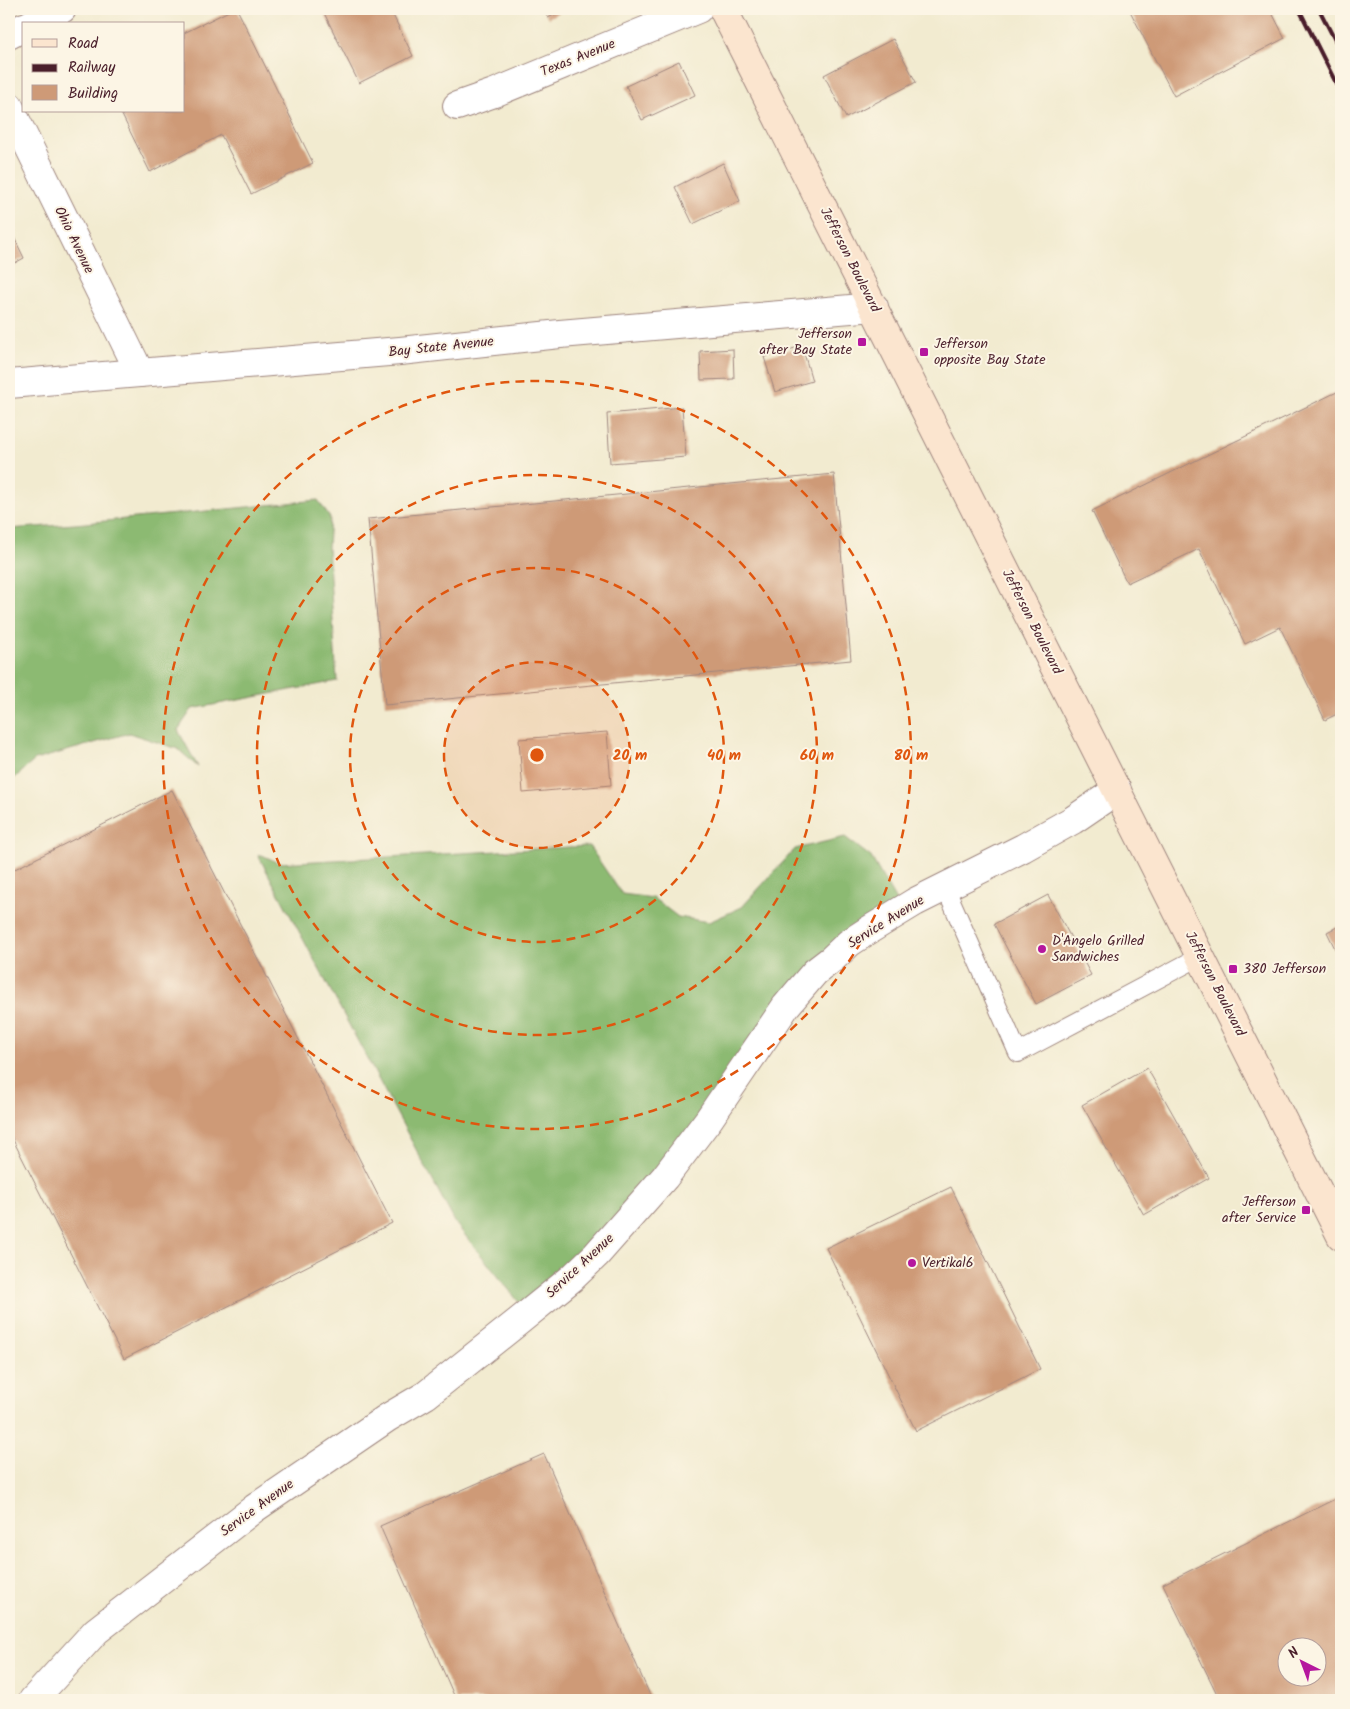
<svg xmlns="http://www.w3.org/2000/svg" width="1350" height="1709" font-family="Kalam,sans-serif">
  <style>
    .forest { fill: #8cba72; stroke: #6b6c4e }
    .building { fill: #ce9a77; fill-rule: evenodd }
    .lines { fill: none; stroke-linecap: round; stroke-linejoin: round }
    .lane-casing { stroke: #9e857e; stroke-width: 20 }
    .street-casing { stroke: #9e857e; stroke-width: 30 }
    .secondary-casing { stroke: #9e857e; stroke-width: 30 }
    .lane { stroke: #fff; stroke-width: 18 }
    .street { stroke: #fff; stroke-width: 28 }
    .secondary { stroke: #fbe5cf; stroke-width: 28 }
    .rail { stroke: #4a1f2b; stroke-width: 4 }
    .ring { fill: none; stroke: #e0560e; stroke-width: 2.5; stroke-dasharray: 9 6 }
    .poi-dot { fill: #b5179e; stroke: #fcf5e5; stroke-width: 2 }
    .labels { text-anchor: middle; dominant-baseline: central; stroke-width: 4; stroke-linejoin: round; paint-order: stroke }
    .street-label { font-size: 14px; fill: #4a1f2b; stroke: #fcf5e5 }
    .poi-label { font-size: 14px; fill: #4a1f2b; stroke: #fcf5e5; text-anchor: start }
    .centre { fill: #e0560e; stroke: #fcf5e5; stroke-width: 2.5 }
    .ring-label { font-size: 15px; text-anchor: middle; font-weight: bold; fill: #e0560e; stroke: #fcf5e5; stroke-width: 4; stroke-linejoin: round; paint-order: stroke }
  </style>
  <rect width="100%" height="100%" fill="#fcf5e5"/>
  <filter id="ink" filterUnits="userSpaceOnUse"><feTurbulence type="fractalNoise" baseFrequency=".02" numOctaves="2"/><feDisplacementMap in="SourceGraphic" scale="10" xChannelSelector="R" yChannelSelector="G"/><feConvolveMatrix kernelMatrix="1 2 1 2 8 2 1 2 1" color-interpolation-filters="sRGB"/></filter>
  <filter id="wash" filterUnits="userSpaceOnUse"><feTurbulence type="fractalNoise" baseFrequency=".0096" numOctaves="4" result="noise"/><feDisplacementMap in="SourceGraphic" scale="20" xChannelSelector="R" yChannelSelector="G"/><feGaussianBlur stdDeviation="1.12" result="paint"/><feColorMatrix in="noise" values="0 0 0 0 0 0 0 0 0 0 0 0 0 0 0 0 0 1.4 0 .05"/><feComposite in="paint" operator="in"/></filter>
  <g filter="url(#wash)">
    <rect width="100%" height="100%" fill="#f2ebd0"/>
    <g class="forest">
      <path d="M318,500L330,518L328,547L337,681L192,709L178,730L198,767L178,749L129,733L35,760L9,783V529L75,524Z"/>
      <path d="M845,837L871,857L899,906L845,941L659,1177L522,1306L456,1224L258,855H262L279,863L589,846L622,894L653,898L678,917L709,922L742,907L795,849Z"/>
    </g>
    <g id="blocks">
      <g class="building">
        <path d="M233,9H237L313,163L251,194L221,135L150,172L120,111H184V33Z"/>
        <path d="M322,9H390L413,56L359,83Z"/>
        <path d="M543,9H566L548,18Z"/>
        <path d="M1129,9H1270L1285,38L1174,96Z"/>
        <path d="M893,39L916,82L846,118L824,75Z"/>
        <path d="M679,61L695,95L642,120L626,86Z"/>
        <path d="M723,163L740,201L693,224L675,187Z"/>
        <path d="M9,227L24,258L9,266Z"/>
        <path d="M802,346L812,381L775,392L764,357Z"/>
        <path d="M733,349L734,379L701,380L700,351Z"/>
        <path d="M1341,390V712L1325,720L1280,627L1245,644L1199,549L1127,583L1092,511Z"/>
        <path d="M682,407L686,457L610,463L607,414Z"/>
        <path d="M834,474L851,660L385,705L368,519Z"/>
        <path d="M607,732L611,785L523,793L519,739Z"/>
        <path d="M172,790L392,1223L124,1359L9,1132V872Z"/>
        <path d="M1048,895L1091,975L1036,1004L994,924Z"/>
        <path d="M1341,925V961L1327,932Z"/>
        <path d="M1147,1068L1209,1178L1144,1215L1082,1105Z"/>
        <path d="M951,1187L1040,1369L916,1431L826,1248Z"/>
        <path d="M544,1454L652,1700H456L380,1526Z"/>
        <path d="M1341,1496V1700H1220L1163,1584ZM1288,1646H1318V1676H1288Z"/>
      </g>
    </g>
  </g>
  <g filter="url(#ink)">
    <use href="#blocks" fill-opacity="0" stroke="#9e857e" stroke-width="1"/>
    <g class="lines">
      <defs>
        <path id="lane" d="M945,887L1018,1053L1201,956"/>
        <g id="street">
          <path d="M31,24L62,9"/>
          <path d="M9,35L24,27"/>
          <path d="M9,106L140,373"/>
          <path d="M457,106L494,93L698,9"/>
          <path d="M9,384L400,351L560,334L874,307"/>
          <path d="M33,1700L96,1631L255,1508L387,1418L426,1395L519,1321L572,1278L596,1255L665,1177L709,1119L786,1006L815,972L832,959L849,943L869,930L915,902L1023,848L1073,820L1117,790"/>
        </g>
        <path id="secondary" d="M723,9L1341,1236"/>
      </defs>
      <use href="#lane" class="lane-casing"/>
      <use href="#street" class="street-casing"/>
      <use href="#secondary" class="secondary-casing"/>
      <use href="#lane" class="lane"/>
      <use href="#street" class="street"/>
      <use href="#secondary" class="secondary"/>
      <g class="rail">
        <path d="M1299,9L1341,93"/>
        <path d="M1319,9L1341,52"/>
        <path d="M1341,9V10"/>
      </g>
    </g>
  </g>
  <circle cx="537" cy="755" r="93" fill="#e0560e" fill-opacity=".12"/>
  <g class="ring">
    <circle cx="537" cy="755" r="93"/>
    <circle cx="537" cy="755" r="187"/>
    <circle cx="537" cy="755" r="280"/>
    <circle cx="537" cy="755" r="374"/>
  </g>
  <g class="poi-dot">
    <rect x="857" y="337" width="10" height="10" rx="2.5"/>
    <rect x="919" y="347" width="10" height="10" rx="2.5"/>
    <circle cx="1042" cy="949" r="5"/>
    <rect x="1228" y="964" width="10" height="10" rx="2.5"/>
    <rect x="1301" y="1205" width="10" height="10" rx="2.5"/>
    <circle cx="912" cy="1263" r="5"/>
  </g>
  <g class="labels">
    <g class="street-label">
      <text transform="translate(578 58) rotate(-22)">Texas Avenue</text>
      <text transform="translate(74 240) rotate(64)">Ohio Avenue</text>
      <text transform="translate(850 260) rotate(63)">Jefferson Boulevard</text>
      <text transform="translate(441 347) rotate(-6)">Bay State Avenue</text>
      <text transform="translate(1032 622) rotate(63)">Jefferson Boulevard</text>
      <text transform="translate(886 922) rotate(-32)">Service Avenue</text>
      <text transform="translate(1215 984) rotate(63)">Jefferson Boulevard</text>
      <text transform="translate(580 1266) rotate(-43)">Service Avenue</text>
      <text transform="translate(257 1508) rotate(-36)">Service Avenue</text>
    </g>
    <g class="poi-label">
      <text x="852" y="334" text-anchor="end">Jefferson<tspan x="852" dy="16">after Bay State</tspan></text>
      <text x="934" y="344">Jefferson<tspan x="934" dy="16">opposite Bay State</tspan></text>
      <text x="1052" y="941">D'Angelo Grilled<tspan x="1052" dy="16">Sandwiches</tspan></text>
      <text x="1243" y="969">380 Jefferson</text>
      <text x="1296" y="1202" text-anchor="end">Jefferson<tspan x="1296" dy="16">after Service</tspan></text>
      <text x="922" y="1263">Vertikal6</text>
    </g>
  </g>
  <circle cx="537" cy="755" r="8" class="centre"/>
  <g class="ring-label">
    <text x="630" y="760">20 m</text>
    <text x="724" y="760">40 m</text>
    <text x="817" y="760">60 m</text>
    <text x="911" y="760">80 m</text>
  </g>
  <rect width="1350" height="1709" fill="none" stroke="#fcf5e5" stroke-width="30"/>
  <rect x="22" y="22" width="162" height="90" fill="#fcf5e5" stroke="#b59f9b"/>
  <rect x="32" y="39" width="25" height="8" fill="#fbe5cf" stroke="#b59f9b"/>
  <text x="68" y="48" font-size="15" fill="#4a1f2b">Road</text>
  <rect x="32" y="64" width="25" height="8" fill="#4a1f2b" stroke="#b59f9b"/>
  <text x="68" y="72" font-size="15" fill="#4a1f2b">Railway</text>
  <rect x="32" y="85" width="25" height="15" fill="#ce9a77" stroke="#b59f9b"/>
  <text x="68" y="98" font-size="15" fill="#4a1f2b">Building</text>
  <g transform="translate(1302 1662) rotate(318)"><circle r="24" fill="#fcf5e5" stroke="#b59f9b"/>
  <path d="M0-4L9 19L0 12L-9 19Z" fill="#b5179e"/>
  <text y="-8" font-size="14" font-weight="bold" text-anchor="middle" fill="#4a1f2b">N</text>
  </g>
</svg>
